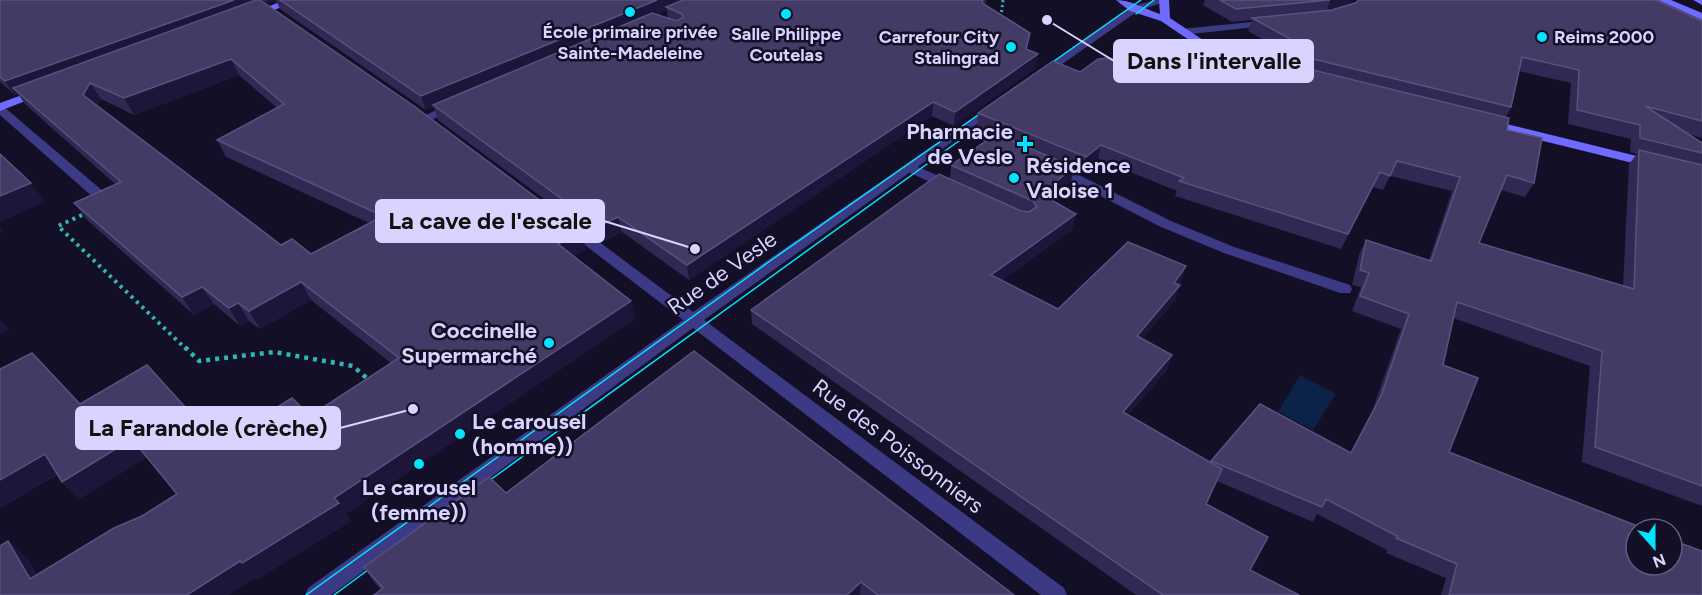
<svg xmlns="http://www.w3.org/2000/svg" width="1702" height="595" font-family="Figtree,sans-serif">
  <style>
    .water { fill: #0c2248 }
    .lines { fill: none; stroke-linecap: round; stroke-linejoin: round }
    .path-far2 { stroke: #2fb8b0; stroke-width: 3; stroke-dasharray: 2 3; stroke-linecap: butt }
    .path-far1 { stroke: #2fb8b0; stroke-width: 4; stroke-dasharray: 3 4.5; stroke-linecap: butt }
    .path { stroke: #2fb8b0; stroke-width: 4.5; stroke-dasharray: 4 5; stroke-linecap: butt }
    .lane { fill: #3d3a85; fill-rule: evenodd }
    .street { fill: #3d3a85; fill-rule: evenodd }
    .secondary { fill: #6f6bff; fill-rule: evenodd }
    .tram { stroke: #00e5ff; stroke-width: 1.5 }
    .wall { fill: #312854; fill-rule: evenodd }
    .shaded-wall { fill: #1d163a }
    .building { fill: #433a66; stroke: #5a527e; stroke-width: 1.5; fill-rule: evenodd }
    .poi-dot { fill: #00e5ff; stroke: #130f26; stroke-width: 2 }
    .labels { text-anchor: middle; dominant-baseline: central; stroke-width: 5; stroke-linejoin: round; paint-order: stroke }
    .far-poi-label { font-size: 18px; font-weight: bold; fill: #d9d4ff; stroke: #130f26 }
    .poi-label { font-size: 22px; font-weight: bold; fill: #d9d4ff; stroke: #130f26; text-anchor: end }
    .street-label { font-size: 22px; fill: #d9d4ff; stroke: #130f26 }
    .leader { fill: none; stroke: #d9d4ff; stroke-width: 2 }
    .callout-dot { fill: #d9d4ff; stroke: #130f26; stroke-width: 2 }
    .callout { fill: #d9d4ff; stroke: #d9d4ff; stroke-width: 2 }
    .callout-label { font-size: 24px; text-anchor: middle; font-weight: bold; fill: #111 }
  </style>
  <rect width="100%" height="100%" fill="#130f26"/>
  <path class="water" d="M1300,375L1336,394L1313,430L1278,412Z"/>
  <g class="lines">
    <path class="path-far2" d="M1001,17L1003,0"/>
    <path class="path-far1" d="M82,215L58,226L186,349"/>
    <path class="path" d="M185,347L199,361L274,352L353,366L370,381"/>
    <g class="lane">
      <path d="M0,105L4,107L104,192L106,195L104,198H94L0,115Z"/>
      <path d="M964,124L1010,143L1012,146L1006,150L1002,149L960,131L958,128Z"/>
      <path d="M909,163L955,183L957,186L955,189H945L904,170L903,167Z"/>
      <path d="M1055,163L1171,221L1234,247L1350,285L1352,289L1350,293H1340L1224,253L1161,227L1050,170L1049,167Z"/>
    </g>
    <g class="street">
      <path d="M1155,0L1167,1L1138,11L1045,76L1041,77L1035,74L1130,7Z"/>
      <path d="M1271,20L1275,21V25L1182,35L1177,32L1182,29Z"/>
      <path d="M456,101L460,103V107L429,121L425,122L419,118Z"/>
      <path d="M994,103L998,105V109L704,320L1064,588L1067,595H1041L693,328L331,595H305L308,588L683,320L564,229L562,226L564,223H574L693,312Z"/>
    </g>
    <g class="secondary">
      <path d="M284,0H298L258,17L249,15Z"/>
      <path d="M1116,0C1131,0 1145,9 1160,14L1159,0H1169L1170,18L1218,50L1259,65L1254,68L1210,54L1161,21L1130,11Z"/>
      <path d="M1658,0H1671L1702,13V20Z"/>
      <path d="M1693,0H1702V5Z"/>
      <path d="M39,89L43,90V94L0,111V103Z"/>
      <path d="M1490,120L1657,161L1659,164L1653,168L1486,127L1484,124Z"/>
    </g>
    <g class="tram">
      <path d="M1136,14L1154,0"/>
      <path d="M1040,71L1141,0"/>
      <path d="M479,488L992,117"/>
      <path d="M306,595L770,261L991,106"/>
      <path d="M334,595L380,561"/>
    </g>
  </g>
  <g class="wall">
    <path d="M0,0L252,2L582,232L586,250L573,256L635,319L346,514L351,521L256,580L254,578L228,595H0L8,541L27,558L37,575L142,516L177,494L147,457L79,499L62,482L58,474L0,508L80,404L216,445L310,416L391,363L311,300L260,329L249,321L240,326L214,304L194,315L87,220L74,203L116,185L25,104L18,94L15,95L0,82ZM239,75L277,108L217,140L226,157L369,223L311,254L281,245L97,105L101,99L134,115Z"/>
    <path d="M262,0H986L985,5L1027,50L1036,68L954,126L932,116L689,280L622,232L602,242L438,120L434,107L426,110L280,9L276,1L268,3ZM667,10L668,18L656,15Z"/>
    <path d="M1205,0H1353L1343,7L1702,21V138L1689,134L1702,143V506L1582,462L1590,366L1453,318L1443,365L1449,452L1702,595H1441L1446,578L1386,553L1387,550L1317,514L1313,522L1217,481L1206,505L1250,570L1299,595H1136L752,324L751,310L950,179L951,165L995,134L977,127L978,113L1080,72L1277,61L1280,51H1284L1248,31L1252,20L1232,22L1203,5ZM1519,71L1571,83L1568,124L1631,139L1630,152L1637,154L1629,164L1623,286L1479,243L1501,190L1525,197L1534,183L1507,130L1506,117L1511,107ZM1098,159L1177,191L1175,196L1341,249L1373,187L1383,190L1390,176L1452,191L1429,260L1366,240L1359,255L1352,285L1361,287L1352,311L1401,329L1372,411L1350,453L1211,461L1210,462L1128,415L1167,370L1172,355L1142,339L1175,300L1179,285L1182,281L1058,309L1002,280L1073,229L1050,199L1071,181L1074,167L1083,171Z"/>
    <path d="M506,493L1014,595H374L381,590L373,581L364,567Z"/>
  </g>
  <g class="shaded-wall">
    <path d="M234,0H251L255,8L13,88L18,94L15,95L5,81Z"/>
    <path d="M267,0H276V1L268,3Z"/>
    <path d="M657,0H691L666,7L667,10L435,107L433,105L434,107L426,110L421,96Z"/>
    <path d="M1330,0H1353L1341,8L1326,13Z"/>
    <path d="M1038,54L1036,68L954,126L955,112Z"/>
    <path d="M231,59L239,75L134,115L124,98Z"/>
    <path d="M90,83L101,99L94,111L83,95Z"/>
    <path d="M933,102L932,116L689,280L687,265Z"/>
    <path d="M1101,145L1098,159L1083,171L1086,157Z"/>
    <path d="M1074,167L1071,181L1039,209L1041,194Z"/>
    <path d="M31,183L45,202L0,222V196Z"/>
    <path d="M1076,214L1073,229L989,289L991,275Z"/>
    <path d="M618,217L622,232L602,242L599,226Z"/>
    <path d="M0,226L4,231L0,233Z"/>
    <path d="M582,232L586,250L563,262L558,244Z"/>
    <path d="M1186,266L1182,281L1169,297L1174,283Z"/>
    <path d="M301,282L311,300L260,329L249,311Z"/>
    <path d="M1180,285L1175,300L1132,351L1137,336Z"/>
    <path d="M202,287L214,304L194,315L182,297Z"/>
    <path d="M631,301L635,319L346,514L351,521L256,580L254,578L228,595H187Z"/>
    <path d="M238,303L249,321L240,326L229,308Z"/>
    <path d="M0,320L9,329L0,334Z"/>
    <path d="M1172,355L1167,370L1118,427L1123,412Z"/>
    <path d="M132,439L147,457L79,499L62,482Z"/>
    <path d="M45,454L62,471L0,508V480Z"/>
    <path d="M8,541L27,558L49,595L30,579Z"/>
    <path d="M861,582L860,595H847Z"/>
  </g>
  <g class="building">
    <path d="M0,0H234L5,81L0,77Z"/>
    <path d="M256,0H260L414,106L582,232L558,244L631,301L334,498L339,503L242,563L240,561L187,595H0V546L8,541L30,579L114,528L142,516L177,494L132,439L62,482L45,454L0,480V369L32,353L80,404L147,365L196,419L216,445L292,398L310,416L399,358L301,282L249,311L238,303L229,308L202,287L182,297L74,203L121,182L13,88ZM231,59L284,104L217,140L383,216L311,254L292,239L281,245L83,95L90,83L124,98Z"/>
    <path d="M280,0H657L421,96Z"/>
    <path d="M683,0H983L982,3L1030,33L1026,49L1038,54L955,112L933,102L687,265L618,217L599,226L433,105L652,13L677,21L683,17L682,14L666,7Z"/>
    <path d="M1220,0H1330L1236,9Z"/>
    <path d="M1359,0H1656L1702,21V121L1645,106L1702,143V153L1640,138V125L1577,110L1579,70L1522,57L1511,107L1280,51L1305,47L1252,18L1332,10L1355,3Z"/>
    <path d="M1256,56L1509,118L1507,130L1542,138L1534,183L1507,175L1479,243L1634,289L1639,150L1702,165V486L1595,447L1602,351L1457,302L1443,365L1478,378L1449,452L1645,529H1636V565H1672V540L1702,551V595H1449L1457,564L1396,538L1397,536L1326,499L1322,507L1211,461L1260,404L1351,453L1381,396L1409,314L1360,296L1369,273L1360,270L1366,240L1431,261L1460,177L1397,161L1390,176L1380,172L1348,234L1179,181L1184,178L1101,145L1086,157L978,113L1053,61L1080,72L1098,59L1108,58L1174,66L1209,65Z"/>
    <path d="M996,134L1074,167L1041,194L1076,214L991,275L1058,309L1128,242L1186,266L1174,283L1180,285L1137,336L1172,355L1123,412L1222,469L1206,504L1268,537L1250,570L1299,595H1163L751,310L939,174L1021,211L1029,212L1037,207L1033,201L951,165Z"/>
    <path d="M0,154L31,183L0,196Z"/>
    <path d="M694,351L1014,595H878L861,582L847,595H374L383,588L364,567L489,477L506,493Z"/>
  </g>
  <g class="poi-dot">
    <circle cx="630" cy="12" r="6"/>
    <circle cx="786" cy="14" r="6"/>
    <circle cx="1542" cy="37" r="6"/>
    <circle cx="1011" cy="47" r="6"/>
    <path d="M1022 135h6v6h6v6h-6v6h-6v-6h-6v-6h6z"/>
    <circle cx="1014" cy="178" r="6"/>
    <circle cx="549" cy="343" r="6"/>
    <circle cx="460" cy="434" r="6"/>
    <circle cx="419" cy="464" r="6"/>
  </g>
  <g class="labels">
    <g class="far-poi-label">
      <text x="630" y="32">École primaire privée<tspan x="630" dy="21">Sainte-Madeleine</tspan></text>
      <text x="786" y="34">Salle Philippe<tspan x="786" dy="21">Coutelas</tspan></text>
      <text x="999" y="37" text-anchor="end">Carrefour City<tspan x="999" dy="21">Stalingrad</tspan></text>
      <text x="1554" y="37" text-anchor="start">Reims 2000</text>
    </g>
    <g class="poi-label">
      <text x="1013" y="131">Pharmacie<tspan x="1013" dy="25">de Vesle</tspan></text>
      <text x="1026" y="165" text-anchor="start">Résidence<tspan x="1026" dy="25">Valoise 1</tspan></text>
      <text x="537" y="330">Coccinelle<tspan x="537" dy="25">Supermarché</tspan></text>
      <text x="472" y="421" text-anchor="start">Le carousel<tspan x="472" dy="25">(homme))</tspan></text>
      <text x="419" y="487" text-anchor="middle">Le carousel<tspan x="419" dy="25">(femme))</tspan></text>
    </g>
    <g class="street-label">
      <text transform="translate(722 273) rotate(-35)">Rue de Vesle</text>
      <text transform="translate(898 446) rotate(37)">Rue des Poissonniers</text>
    </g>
  </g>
  <path class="leader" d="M1047 20L1114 61M695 249L604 221M413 409L340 428"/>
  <g class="callout-dot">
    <circle cx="1047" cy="20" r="6"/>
    <circle cx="695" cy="249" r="6"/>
    <circle cx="413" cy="409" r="6"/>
  </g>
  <g class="callout">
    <rect x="1114" y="40" width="199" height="42" rx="6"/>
    <rect x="376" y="200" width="228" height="42" rx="6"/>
    <rect x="76" y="407" width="264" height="42" rx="6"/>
  </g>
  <g class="callout-label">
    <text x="1214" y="69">Dans l'intervalle</text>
    <text x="490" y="229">La cave de l'escale</text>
    <text x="208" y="436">La Farandole (crèche)</text>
  </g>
  <g transform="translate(1654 547) rotate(159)"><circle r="28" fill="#130f26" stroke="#625e7d" stroke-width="1.5"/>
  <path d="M0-4.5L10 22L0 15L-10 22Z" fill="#00e5ff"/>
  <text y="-9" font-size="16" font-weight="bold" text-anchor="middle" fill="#d9d4ff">N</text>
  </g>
</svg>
